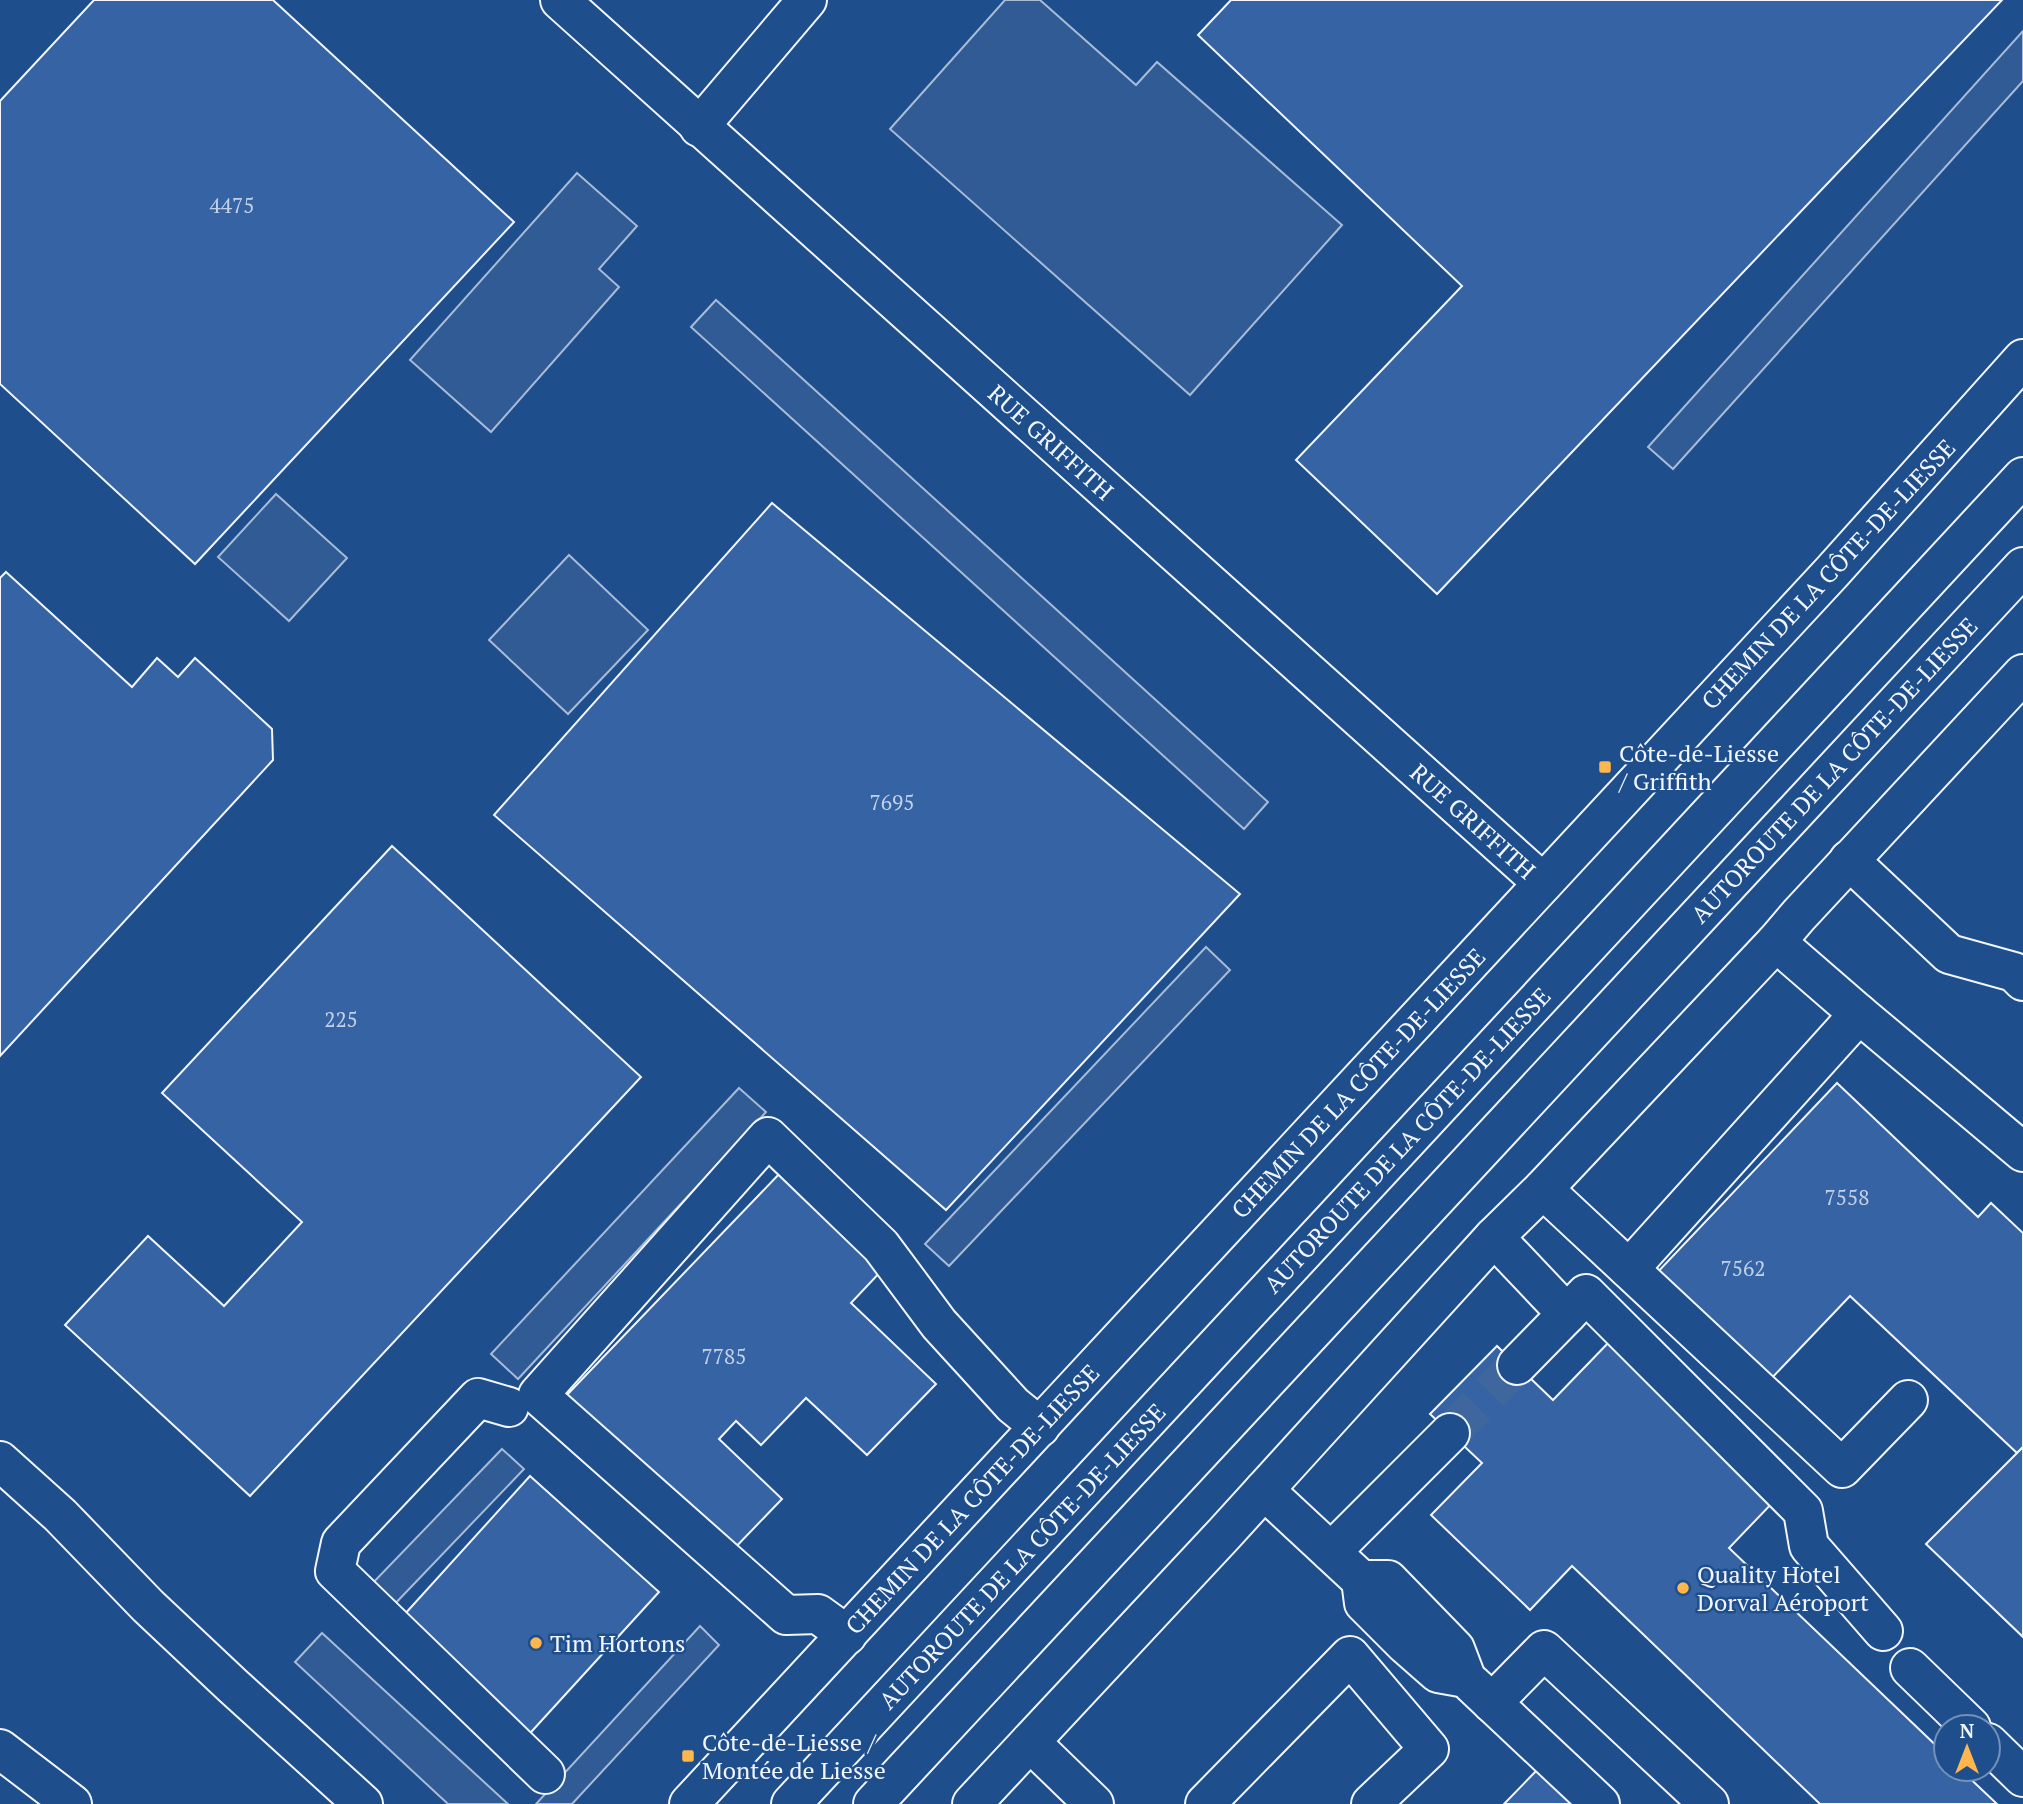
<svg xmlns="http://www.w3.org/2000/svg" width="2023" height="1804" font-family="'PT Serif',serif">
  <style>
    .parking { fill: #305b95; stroke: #a8bbd7; stroke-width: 2 }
    .building { fill: #3563a3; stroke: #f2f6ff; stroke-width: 2 }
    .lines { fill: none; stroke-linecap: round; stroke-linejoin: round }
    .minor-tunnel { stroke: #3f679d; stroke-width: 38; stroke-dasharray: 38 19; stroke-linecap: butt }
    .minor-casing { stroke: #f2f6ff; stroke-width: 42 }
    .major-casing { stroke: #f2f6ff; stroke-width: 42 }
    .highway-casing { stroke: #f2f6ff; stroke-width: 42 }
    .minor { stroke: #1f4e8c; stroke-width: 38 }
    .major { stroke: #1f4e8c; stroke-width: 38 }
    .highway { stroke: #1f4e8c; stroke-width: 38 }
    .poi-dot { fill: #ffb74d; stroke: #1f4e8c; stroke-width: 2.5 }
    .labels { text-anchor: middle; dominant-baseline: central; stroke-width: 5; stroke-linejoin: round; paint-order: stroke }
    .number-label { font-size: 21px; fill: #c3d1e8 }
    .street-label { font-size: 24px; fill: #f2f6ff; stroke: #1f4e8c }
    .poi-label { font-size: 24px; fill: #f2f6ff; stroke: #1f4e8c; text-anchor: start }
  </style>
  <rect width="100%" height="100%" fill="#1f4e8c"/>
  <g class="parking">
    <path d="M1005,0H1040L1136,85L1157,62L1342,225L1190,395L890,129Z"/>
    <path d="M2023,31V81L1673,469L1648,447Z"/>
    <path d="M577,173L637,226L599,269L619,287L491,432L410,360Z"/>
    <path d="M716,300L1268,802L1244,829L691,327Z"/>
    <path d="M276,494L347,558L289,621L218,557Z"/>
    <path d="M569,555L648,630L568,714L489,640Z"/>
    <path d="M1206,947L1230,970L949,1266L925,1244Z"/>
    <path d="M739,1088L766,1112L518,1379L491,1354Z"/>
    <path d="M502,1449L524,1469L389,1610L367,1589Z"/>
    <path d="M700,1626L719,1645L572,1804H536Z"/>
    <path d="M322,1633L508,1804H448L295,1662Z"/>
  </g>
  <g class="building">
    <path d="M94,0H273L514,222L195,564L0,384V101Z"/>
    <path d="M1231,0H2002L1437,594L1296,460L1462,286L1198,35Z"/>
    <path d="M772,503L1240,894L946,1210L494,815Z"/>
    <path d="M6,572L132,687L157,658L178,677L195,658L272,729L273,760L0,1056V578Z"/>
    <path d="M392,846L641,1077L250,1496L65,1325L148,1236L224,1306L302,1222L162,1093Z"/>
    <path d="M1837,1083L1978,1217L1991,1203L2023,1233V1447L2017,1453L1850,1296L1766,1384L1653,1277Z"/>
    <path d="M782,1171L884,1268L851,1303L936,1384L867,1455L806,1398L761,1445L736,1421L719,1439L782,1499L728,1555L564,1398Z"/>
    <path d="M1611,1340L1777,1498L1729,1548L1946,1755V1769H1960L1997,1804H1820L1572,1566L1530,1610L1431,1515L1482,1463L1430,1414L1497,1346L1553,1400Z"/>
    <path d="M2023,1447V1637L1926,1544Z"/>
    <path d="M530,1476L659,1592L522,1742L394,1626Z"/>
    <path d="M1538,1769L1574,1804H1504Z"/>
  </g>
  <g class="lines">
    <path class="minor-tunnel" d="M1450,1433L1517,1365"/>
    <defs>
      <g id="minor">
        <path d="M560,0L1543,883"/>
        <path d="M699,127L807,0"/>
        <path d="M1849,860L1949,954L2014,972L2023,981"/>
        <path d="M1776,942L1859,1014L2023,1152"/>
        <path d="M1543,1189L1842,1468L1908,1400"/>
        <path d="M1494,1237L1567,1314L1517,1365"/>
        <path d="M1629,1269L1859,1014"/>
        <path d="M1567,1314L1586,1294L1803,1511L1809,1546L1883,1631"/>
        <path d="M509,1407L478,1398L341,1543L335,1571L545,1774"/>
        <path d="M0,1461L60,1515L148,1606L233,1686L363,1804"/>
        <path d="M1264,1490L1361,1580L1364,1603L1405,1644L1438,1673L1466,1678L1455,1649L1388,1580H1361"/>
        <path d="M1331,1552L1450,1433"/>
        <path d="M847,1635L818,1614L786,1615L538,1395L768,1137L881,1246L939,1324L1013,1405L1040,1427"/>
        <path d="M1910,1668L1971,1727"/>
        <path d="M1472,1684L1600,1804"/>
        <path d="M1492,1703L1544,1650L1709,1804"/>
        <path d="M1030,1742L1094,1804"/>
        <path d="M1988,1743L2023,1777"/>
        <path d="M0,1749L72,1804"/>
        <path d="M1205,1804L1350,1656L1429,1749L1371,1804"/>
      </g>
      <g id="major">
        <path d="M689,1804L1832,572L2023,359"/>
        <path d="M972,1804L1224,1534L1494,1237L1543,1189L1776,942L1799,915L2023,674"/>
      </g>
      <g id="highway">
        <path d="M791,1804L2023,477"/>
        <path d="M873,1804L2023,567"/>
      </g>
    </defs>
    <use href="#minor" class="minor-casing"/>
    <use href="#major" class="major-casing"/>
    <use href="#highway" class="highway-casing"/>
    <use href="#minor" class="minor"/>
    <use href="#major" class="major"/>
    <use href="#highway" class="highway"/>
  </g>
  <g class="poi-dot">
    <rect x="1598" y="760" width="14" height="14" rx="3.5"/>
    <circle cx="1683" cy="1588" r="7"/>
    <circle cx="536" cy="1643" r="7"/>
    <rect x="681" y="1749" width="14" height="14" rx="3.5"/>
  </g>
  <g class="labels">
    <g class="number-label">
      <text x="232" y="205">4475</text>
      <text x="892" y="802">7695</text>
      <text x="341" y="1019">225</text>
      <text x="1847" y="1197">7558</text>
      <text x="1743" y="1268">7562</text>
      <text x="724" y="1356">7785</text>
    </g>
    <g class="street-label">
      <text transform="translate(1051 442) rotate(42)">RUE GRIFFITH</text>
      <text transform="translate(1828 574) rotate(-47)">CHEMIN DE LA CÔTE-DE-LIESSE</text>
      <text transform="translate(1834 770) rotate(-47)">AUTOROUTE DE LA CÔTE-DE-LIESSE</text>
      <text transform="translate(1473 821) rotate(42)">RUE GRIFFITH</text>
      <text transform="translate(1358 1083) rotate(-47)">CHEMIN DE LA CÔTE-DE-LIESSE</text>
      <text transform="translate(1407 1140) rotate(-47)">AUTOROUTE DE LA CÔTE-DE-LIESSE</text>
      <text transform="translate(972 1499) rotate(-47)">CHEMIN DE LA CÔTE-DE-LIESSE</text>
      <text transform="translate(1022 1556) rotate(-47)">AUTOROUTE DE LA CÔTE-DE-LIESSE</text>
    </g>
    <g class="poi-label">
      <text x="1619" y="753">Côte-de-Liesse<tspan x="1619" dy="28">/ Griffith</tspan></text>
      <text x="1697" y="1574">Quality Hotel<tspan x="1697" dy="28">Dorval Aéroport</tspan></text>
      <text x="550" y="1643">Tim Hortons</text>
      <text x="702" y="1742">Côte-de-Liesse /<tspan x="702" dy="28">Montée de Liesse</tspan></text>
    </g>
  </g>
  <g transform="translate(1967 1748)"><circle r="33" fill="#1f4e8c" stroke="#7391ba" stroke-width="2"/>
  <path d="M0-5L12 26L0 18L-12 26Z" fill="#ffb74d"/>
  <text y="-10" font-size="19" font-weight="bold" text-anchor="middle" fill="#f2f6ff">N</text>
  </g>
</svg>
